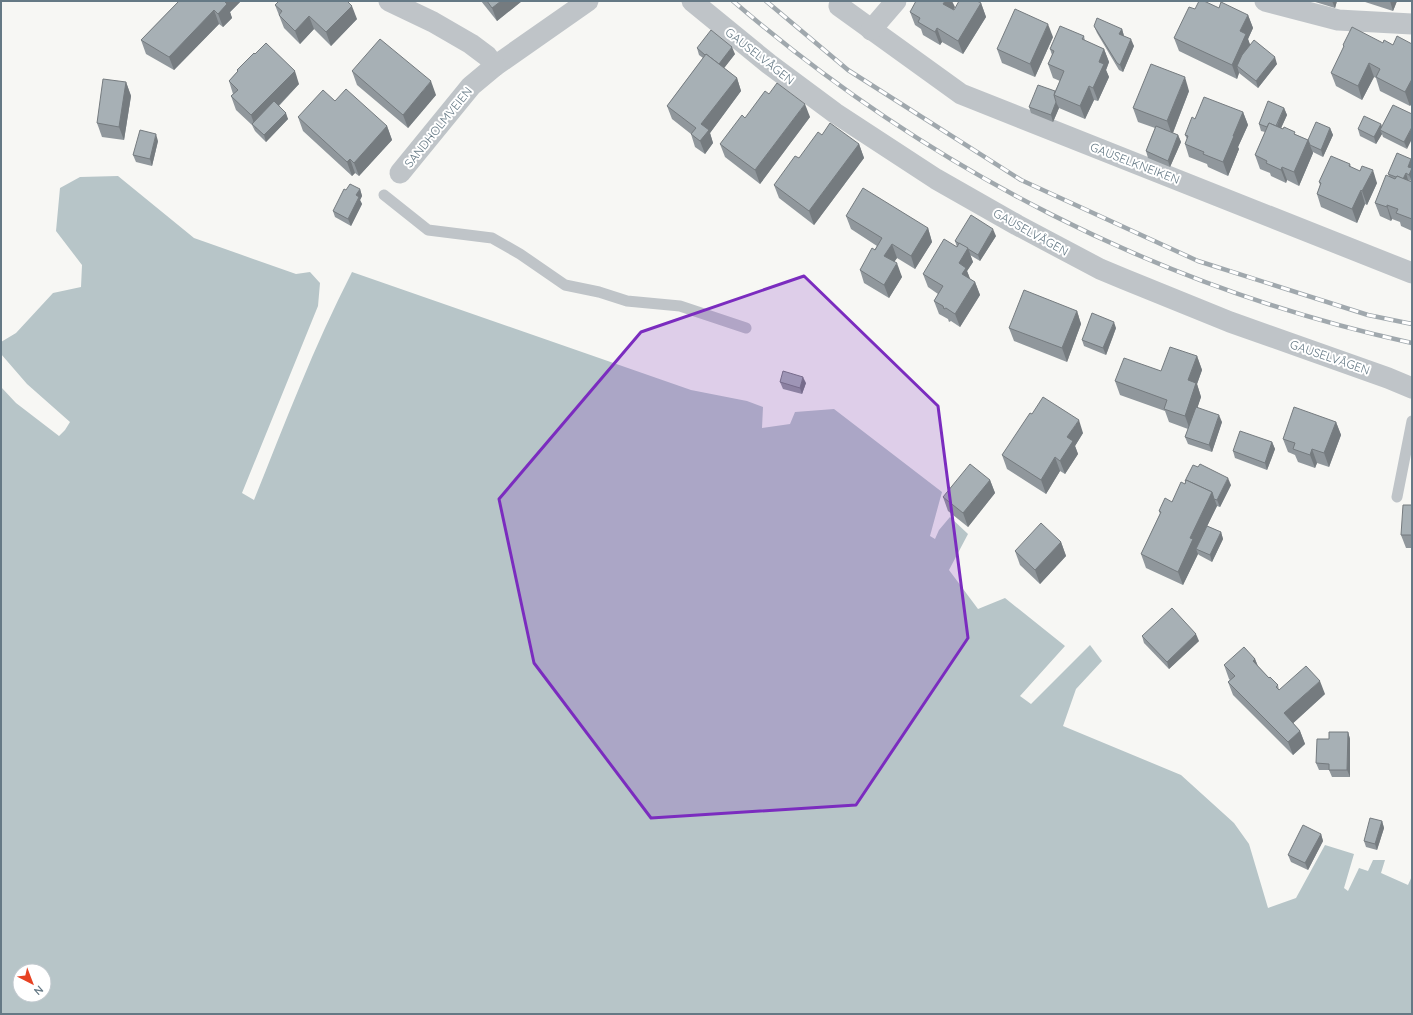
<svg xmlns="http://www.w3.org/2000/svg" width="1413" height="1015" font-family="Quicksand,sans-serif">
  <style>
    .water { fill: #b7c5c8; fill-rule: evenodd }
    .lines { fill: none; stroke-linecap: round; stroke-linejoin: round }
    .lane { stroke: #bfc4c8; stroke-width: 11 }
    .street { stroke: #bfc4c8; stroke-width: 21 }
    .rail-casing { stroke: #a0a8ad; stroke-width: 4.5 }
    .rail { stroke: #fff; stroke-width: 3; stroke-dasharray: 9; stroke-linecap: butt }
    .wall { fill: #90979c }
    .shaded-wall { fill: #757b7f }
    .building { fill: #a7b0b5; stroke: #757b7f }
    .marked { fill: #7b2cbf; fill-opacity: 0.2; stroke: #7b2cbf; stroke-width: 3; stroke-linejoin: round }
    .labels { text-anchor: middle; dominant-baseline: central; stroke-width: 4; stroke-linejoin: round; paint-order: stroke }
    .street-label { font-size: 12px; fill: #657985; stroke: #fff }
  </style>
  <rect width="100%" height="100%" fill="#f7f7f4"/>
  <path class="water" d="M118,176L194,238L296,274L310,272L320,283L318,306L242,493L254,500C285,423 314,346 352,272L691,390L747,401L763,407L762,428L790,424L795,412L834,409L942,492L930,536L935,539L939,530L950,517L968,534L949,570L978,609L1005,598L1065,646L1020,696L1031,704L1090,645L1102,661L1076,689L1063,726L1181,775L1234,823L1249,844L1268,908L1296,898L1325,845L1354,854L1344,888L1348,891L1359,868L1368,871L1373,860H1385L1381,873L1408,885L1412,876V1014H1V387L16,403L59,436L65,430L70,422L27,384L1,354V342L16,333L53,293L81,287L82,265L56,231L60,188L80,177ZM20,971H44V995H20Z"/>
  <g class="lines">
    <g class="lane">
      <path d="M384,195L428,230L492,238L520,254L565,285L599,292L627,301L680,306L746,328"/>
      <path d="M1397,497L1412,421"/>
    </g>
    <g class="street">
      <path d="M389,1L433,22L471,44L487,56L495,66L588,1"/>
      <path d="M692,1L769,64L835,113L936,179L1017,225L1100,269L1124,279L1230,322L1388,378L1412,388"/>
      <path d="M1265,1L1338,20L1412,24"/>
      <path d="M839,6L961,94L1412,273"/>
      <path d="M871,30L896,1"/>
      <path d="M400,173L471,86L495,66"/>
    </g>
    <defs>
      <g id="rail">
        <path d="M733,1C928,169 1160,288 1412,343"/>
        <path d="M766,1L848,70L1021,180L1198,261L1368,315L1412,324"/>
      </g>
    </defs>
    <use href="#rail" class="rail-casing"/>
    <use href="#rail" class="rail"/>
  </g>
  <g class="wall">
    <path d="M179,1H241L230,12L232,18L223,27L219,24L174,70L146,54L141,40Z"/>
    <path d="M481,1H522L497,21Z"/>
    <path d="M1312,1H1337L1335,8Z"/>
    <path d="M1362,1H1397L1393,11Z"/>
    <path d="M981,3L986,17L963,54L942,42L940,45L923,35L921,29L915,25L910,12L955,7L953,10H954Z"/>
    <path d="M275,5L357,19L331,46L314,29L300,44L284,28Z"/>
    <path d="M1219,8L1248,15L1253,28L1248,39L1250,45L1277,64L1258,88L1239,73L1237,79L1179,51L1174,38L1195,9Z"/>
    <path d="M1094,26L1122,29L1124,36L1134,46L1123,72L1119,70L1097,33Z"/>
    <path d="M1084,36L1085,41L1104,49L1109,62L1106,70L1109,77L1098,101L1094,100L1085,119L1059,108L1053,122L1031,113L1029,107L1055,91L1060,81L1053,78L1048,64L1052,55L1050,49Z"/>
    <path d="M1053,37L1035,77L1002,63L997,49Z"/>
    <path d="M1383,43L1393,45L1412,44V103L1410,106L1380,91L1376,78L1374,77L1362,100L1336,86L1331,73L1344,48L1343,45Z"/>
    <path d="M697,48L735,54L724,68L737,78L741,91L710,133L713,143L705,154L695,147L691,134L672,119L667,106L703,58L699,55Z"/>
    <path d="M237,70L299,84L279,106L288,119L266,142L255,131L252,125L236,110L231,96L233,94L229,81L237,72Z"/>
    <path d="M352,71L436,95L408,128L357,85Z"/>
    <path d="M126,82L131,96L124,140L102,137L97,123Z"/>
    <path d="M1189,91L1173,133L1178,135L1181,142L1170,167L1148,158L1146,151L1155,128L1138,122L1133,108Z"/>
    <path d="M769,94L810,117L760,184L725,157L720,144Z"/>
    <path d="M335,101L387,126L392,140L359,176L355,173L352,176L303,131L298,117Z"/>
    <path d="M1393,105L1407,149L1383,137L1382,134L1376,144L1360,136L1358,129L1381,124L1382,127Z"/>
    <path d="M1284,108L1287,115L1281,128L1308,140L1330,128L1333,135L1323,157L1313,152V153L1299,186L1287,180L1286,183L1271,176L1270,173L1260,169L1255,155L1265,132L1261,131L1259,124Z"/>
    <path d="M1243,112L1248,125L1238,147L1239,149L1228,176L1208,167L1207,164L1189,157L1185,144L1187,139L1185,135L1195,119Z"/>
    <path d="M822,135L859,144L864,158L814,225L779,198L774,185Z"/>
    <path d="M158,141L152,166L136,162L133,155Z"/>
    <path d="M1411,159L1412,161V181L1408,180L1412,182V231L1401,226L1400,222L1392,219L1391,221L1380,216L1375,203L1389,176L1388,174Z"/>
    <path d="M1350,164L1351,167L1377,183L1367,205L1365,204L1357,223L1321,207L1317,194L1320,185L1319,182Z"/>
    <path d="M360,189L362,196L360,200L362,204L351,226L335,217L333,211Z"/>
    <path d="M846,216L928,228L932,242L915,269L897,258L894,262L902,277L889,298L864,283L860,270L877,246L851,229Z"/>
    <path d="M996,236L980,261L970,255L973,262L967,271L970,279L975,282L980,295L960,327L951,321L949,322L948,319L939,314L934,301L938,294L928,287L923,274L957,247L955,241Z"/>
    <path d="M1077,311L1081,324L1067,362L1014,341L1009,328Z"/>
    <path d="M1116,328L1106,355L1084,346L1082,340Z"/>
    <path d="M1197,356L1202,370L1197,384L1201,397L1197,408L1222,422L1212,452L1188,444L1185,437L1188,429L1169,422L1165,411L1120,395L1115,381L1161,371Z"/>
    <path d="M780,382L806,383L802,394L783,389Z"/>
    <path d="M1032,414L1083,433L1075,446L1078,454L1065,474L1060,471L1046,494L1007,469L1002,455Z"/>
    <path d="M1336,422L1341,435L1329,467L1317,463L1315,468L1298,462L1295,455L1288,452L1283,439Z"/>
    <path d="M1272,442L1275,449L1267,470L1235,458L1233,451Z"/>
    <path d="M990,480L995,493L968,527L948,511L943,497Z"/>
    <path d="M1185,481L1231,485L1220,507L1217,506L1207,526L1221,532L1223,539L1212,562L1199,555L1198,554L1183,585L1146,568L1141,554L1160,514L1159,511L1172,502L1185,484Z"/>
    <path d="M1412,505V548H1406L1401,535Z"/>
    <path d="M1061,542L1066,556L1040,584L1020,565L1015,551Z"/>
    <path d="M1142,636L1199,641L1169,669L1144,643Z"/>
    <path d="M1255,659L1258,666L1269,678L1278,685L1279,690L1325,694L1293,723L1300,731L1305,744L1293,755L1233,695L1228,682L1230,680L1229,679L1224,665Z"/>
    <path d="M1348,732L1350,739V777H1332L1329,770H1319L1316,763L1329,739Z"/>
    <path d="M1382,821L1384,828L1377,850L1366,847L1364,841Z"/>
    <path d="M1321,834L1323,841L1308,870L1291,862L1288,855Z"/>
  </g>
  <g class="shaded-wall">
    <path d="M223,1H241L230,12L232,18L223,27L218,14Z"/>
    <path d="M501,1H522L497,21L492,8Z"/>
    <path d="M945,1H952L955,7L948,17L943,4Z"/>
    <path d="M1332,1H1337L1335,8Z"/>
    <path d="M1390,1H1397L1393,11Z"/>
    <path d="M981,3L986,17L963,54L958,41Z"/>
    <path d="M352,6L357,19L331,46L326,32Z"/>
    <path d="M214,10L219,24L174,70L169,57Z"/>
    <path d="M1248,15L1253,28L1248,39L1251,47L1237,66L1239,73L1237,79L1232,65L1240,31Z"/>
    <path d="M309,16L314,29L300,44L295,31Z"/>
    <path d="M1048,24L1053,37L1035,77L1030,64Z"/>
    <path d="M937,28L942,42L940,45L935,32Z"/>
    <path d="M1122,29L1124,36L1122,41L1119,34Z"/>
    <path d="M1131,39L1134,46L1123,72L1120,65Z"/>
    <path d="M732,47L735,54L721,72L718,65Z"/>
    <path d="M1104,49L1109,62L1106,70L1109,77L1098,101L1093,88L1099,62Z"/>
    <path d="M1275,57L1277,64L1258,88L1256,81Z"/>
    <path d="M1369,63L1374,77L1362,100L1358,86Z"/>
    <path d="M295,71L299,84L256,129L251,115Z"/>
    <path d="M1185,77L1189,91L1172,135L1167,121Z"/>
    <path d="M737,78L741,91L710,133L713,143L705,154L700,141L701,124Z"/>
    <path d="M1412,79V103L1410,106L1405,92Z"/>
    <path d="M431,81L436,95L408,128L403,115Z"/>
    <path d="M126,82L131,96L124,140L119,127Z"/>
    <path d="M1089,86L1094,100L1085,119L1080,106Z"/>
    <path d="M1056,102L1059,108L1053,122L1051,115Z"/>
    <path d="M805,104L810,117L760,184L755,170Z"/>
    <path d="M1284,108L1287,115L1277,137L1275,131Z"/>
    <path d="M1243,112L1248,125L1238,147L1239,149L1228,176L1223,162L1233,136Z"/>
    <path d="M286,113L288,119L266,142L264,135Z"/>
    <path d="M1381,124L1383,131L1380,130L1382,134L1376,144L1374,137Z"/>
    <path d="M387,126L392,140L359,176L354,163Z"/>
    <path d="M1412,127V139L1407,149L1404,142Z"/>
    <path d="M1330,128L1333,135L1323,157L1321,150Z"/>
    <path d="M156,134L158,141L152,166L150,159Z"/>
    <path d="M1178,135L1181,142L1170,167L1168,161Z"/>
    <path d="M1308,140L1313,153L1299,186L1294,172Z"/>
    <path d="M859,144L864,158L814,225L809,211Z"/>
    <path d="M350,159L355,173L352,176L347,162Z"/>
    <path d="M1411,159L1412,161V181L1409,175L1408,167Z"/>
    <path d="M1282,167L1287,180L1286,183L1281,170Z"/>
    <path d="M1373,170L1377,183L1367,205L1362,191Z"/>
    <path d="M1406,173L1408,180L1405,186L1403,179Z"/>
    <path d="M360,189L362,196L360,200L362,204L351,226L348,219L356,195Z"/>
    <path d="M1361,190L1365,204L1357,223L1352,209Z"/>
    <path d="M1387,205L1392,219L1391,221L1387,207Z"/>
    <path d="M928,228L932,242L915,269L911,256Z"/>
    <path d="M993,229L996,236L980,261L978,255Z"/>
    <path d="M892,244L897,258L889,269L884,256Z"/>
    <path d="M968,248L973,262L967,271L971,281L962,274L959,263Z"/>
    <path d="M897,263L902,277L889,298L884,285Z"/>
    <path d="M975,282L980,295L960,327L955,314Z"/>
    <path d="M1077,311L1081,324L1067,362L1062,348Z"/>
    <path d="M1114,322L1116,328L1106,355L1103,348Z"/>
    <path d="M1197,356L1202,370L1197,384L1201,397L1190,430L1185,416L1188,380Z"/>
    <path d="M803,377L806,383L802,394L800,388Z"/>
    <path d="M1219,415L1222,422L1212,452L1209,445Z"/>
    <path d="M1079,420L1083,433L1075,446L1078,454L1065,474L1060,461L1067,437Z"/>
    <path d="M1336,422L1341,435L1329,467L1324,453Z"/>
    <path d="M1272,442L1275,449L1267,470L1265,463Z"/>
    <path d="M1312,449L1317,463L1315,468L1310,455Z"/>
    <path d="M1055,457L1060,471L1046,494L1041,480Z"/>
    <path d="M1228,478L1231,485L1220,507L1217,500Z"/>
    <path d="M990,480L995,493L968,527L963,513Z"/>
    <path d="M1212,492L1217,506L1196,549L1198,554L1183,585L1178,572L1190,538Z"/>
    <path d="M1221,532L1223,539L1212,562L1210,555Z"/>
    <path d="M1061,542L1066,556L1040,584L1035,570Z"/>
    <path d="M1196,634L1199,641L1169,669L1167,662Z"/>
    <path d="M1255,659L1260,672L1253,661Z"/>
    <path d="M1320,681L1325,694L1289,727L1284,713Z"/>
    <path d="M1300,731L1305,744L1293,755L1288,742Z"/>
    <path d="M1348,732L1350,739V777L1347,770Z"/>
    <path d="M1382,821L1384,828L1377,850L1375,844Z"/>
    <path d="M1321,834L1323,841L1308,870L1305,863Z"/>
  </g>
  <g class="building">
    <path d="M179,1H224L227,4L218,14L214,10L169,57L141,40Z"/>
    <path d="M279,1H347L352,6L326,32L309,16L295,31L279,15L282,11L275,5Z"/>
    <path d="M487,1H501L492,8Z"/>
    <path d="M916,1H945L943,4L954,10L959,1H977L981,3L958,41L937,28L935,32L918,22L920,18L910,12Z"/>
    <path d="M1199,1H1204L1219,8L1221,2L1248,15L1240,31L1246,34L1232,65L1174,38L1189,7L1195,9Z"/>
    <path d="M1015,9L1048,24L1030,64L997,49Z"/>
    <path d="M1097,18L1122,29L1119,34L1131,39L1120,65L1117,63L1094,26Z"/>
    <path d="M1060,26L1084,36L1082,39L1104,49L1099,62L1104,64L1093,88L1089,86L1080,106L1054,95L1064,71L1048,64L1054,51L1050,49Z"/>
    <path d="M1352,27L1383,43L1384,40L1393,45L1397,36L1412,44V79L1405,92L1376,77L1380,69L1369,63L1358,86L1331,73L1344,46L1343,45Z"/>
    <path d="M711,30L732,47L719,64L706,54L705,55L697,48Z"/>
    <path d="M380,39L431,81L403,115L352,71Z"/>
    <path d="M1254,40L1275,57L1256,81L1237,66L1242,55Z"/>
    <path d="M266,43L295,71L251,115L231,96L238,90L229,81L238,71L237,70L254,53L255,54Z"/>
    <path d="M706,54L737,78L701,124L709,130L700,141L691,134L696,128L667,106Z"/>
    <path d="M1151,64L1185,77L1167,121L1133,108Z"/>
    <path d="M103,79L126,82L119,127L97,123Z"/>
    <path d="M777,83L805,104L755,170L720,144L742,115L745,118L765,91L769,94Z"/>
    <path d="M1038,85L1055,91L1054,95L1056,102L1051,115L1029,107Z"/>
    <path d="M346,89L387,126L354,163L350,159L347,162L298,117L323,90L335,101Z"/>
    <path d="M1204,97L1243,112L1233,136H1234L1223,162L1203,154L1204,152L1185,144L1188,136L1185,135L1192,117L1195,119Z"/>
    <path d="M274,101L286,113L264,135L252,124Z"/>
    <path d="M1268,101L1284,108L1276,126L1269,123L1267,127L1259,124Z"/>
    <path d="M1393,105L1412,114V127L1404,142L1380,130Z"/>
    <path d="M1364,116L1381,124L1374,137L1358,129Z"/>
    <path d="M1316,122L1330,128L1321,150L1310,145L1308,140Z"/>
    <path d="M830,123L859,144L809,211L774,185L795,156L799,158L818,132L822,135Z"/>
    <path d="M1269,123L1283,129L1284,127L1295,132L1294,134L1308,140L1294,172L1282,167L1281,170L1266,163L1267,161L1255,155Z"/>
    <path d="M1156,126L1178,135L1168,161L1146,151Z"/>
    <path d="M140,130L156,134L150,159L133,155Z"/>
    <path d="M1397,153L1411,159L1408,167L1412,168L1409,175L1406,173L1403,179L1397,176L1396,177L1388,174Z"/>
    <path d="M1331,156L1350,164L1349,166L1360,171L1362,166L1373,170L1362,191L1361,190L1352,209L1317,194L1321,183L1319,182Z"/>
    <path d="M1386,175L1395,179L1397,176L1412,182V219L1396,213L1398,209L1387,205V207L1375,203Z"/>
    <path d="M350,184L360,189L356,195L359,197L348,219L333,211L344,189L346,190Z"/>
    <path d="M863,188L928,228L911,256L892,244L884,256L897,263L884,285L860,270L872,248L875,250L882,238L846,216Z"/>
    <path d="M971,215L993,229L978,255L955,241Z"/>
    <path d="M944,239L957,247L959,243L968,248L959,263L966,268L962,274L975,282L955,314L946,308L944,309L943,306L934,301L943,286L923,274Z"/>
    <path d="M1024,290L1077,311L1062,348L1009,328Z"/>
    <path d="M1092,313L1114,322L1103,348L1082,340Z"/>
    <path d="M1170,347L1197,356L1188,380L1196,383L1185,416L1164,409L1167,400L1115,381L1124,358L1161,371Z"/>
    <path d="M783,371L803,377L800,388L780,382Z"/>
    <path d="M1043,397L1079,420L1067,437L1073,441L1060,461L1055,457L1041,480L1002,455L1030,413L1032,414Z"/>
    <path d="M1196,407L1219,415L1209,445L1185,437Z"/>
    <path d="M1294,407L1336,422L1324,453L1312,449L1310,455L1293,449L1295,443L1283,439Z"/>
    <path d="M1240,431L1272,442L1265,463L1233,451Z"/>
    <path d="M970,464L990,480L963,513L943,497Z"/>
    <path d="M1200,464L1228,478L1217,500L1214,499L1212,492L1186,480V482L1185,481L1193,465L1198,467Z"/>
    <path d="M1186,480L1212,492L1190,538L1193,539L1178,572L1141,554L1161,512L1159,511L1165,498L1172,502L1181,482L1185,484Z"/>
    <path d="M1403,505H1412V535H1401Z"/>
    <path d="M1041,523L1061,542L1035,570L1015,551Z"/>
    <path d="M1207,526L1221,532L1210,555L1196,549Z"/>
    <path d="M1172,608L1196,634L1167,662L1142,636Z"/>
    <path d="M1244,647L1255,659L1253,661L1269,678L1270,677L1278,685L1276,687L1279,690L1306,666L1320,681L1284,713L1300,731L1288,742L1228,682L1235,676L1224,665Z"/>
    <path d="M1329,732H1348L1347,770H1329V764L1316,763L1317,739H1329Z"/>
    <path d="M1370,818L1382,821L1375,844L1364,841Z"/>
    <path d="M1303,825L1321,834L1305,863L1288,855Z"/>
  </g>
  <path class="marked" d="M804,276L938,406L968,638L856,805L651,818L534,663L499,499L641,332Z"/>
  <g class="labels">
    <g class="street-label">
      <text transform="translate(760 56) rotate(38)">GAUSELVÅGEN</text>
      <text transform="translate(438 127) rotate(-51)">SANDHOLMVEIEN</text>
      <text transform="translate(1135 163) rotate(21)">GAUSELKNEIKEN</text>
      <text transform="translate(1031 232) rotate(29)">GAUSELVÅGEN</text>
      <text transform="translate(1330 357) rotate(19)">GAUSELVÅGEN</text>
    </g>
  </g>
  <rect width="1413" height="1015" fill="none" stroke="#657985" stroke-width="4"/>
  <g transform="translate(32 983) rotate(138)"><circle r="19" fill="#ffffff" stroke="#c1c9ce"/>
  <path d="M0-3L7 15L0 10L-7 15Z" fill="#e74223"/>
  <text y="-6" font-size="11" font-weight="bold" text-anchor="middle" fill="#657985">N</text>
  </g>
</svg>
